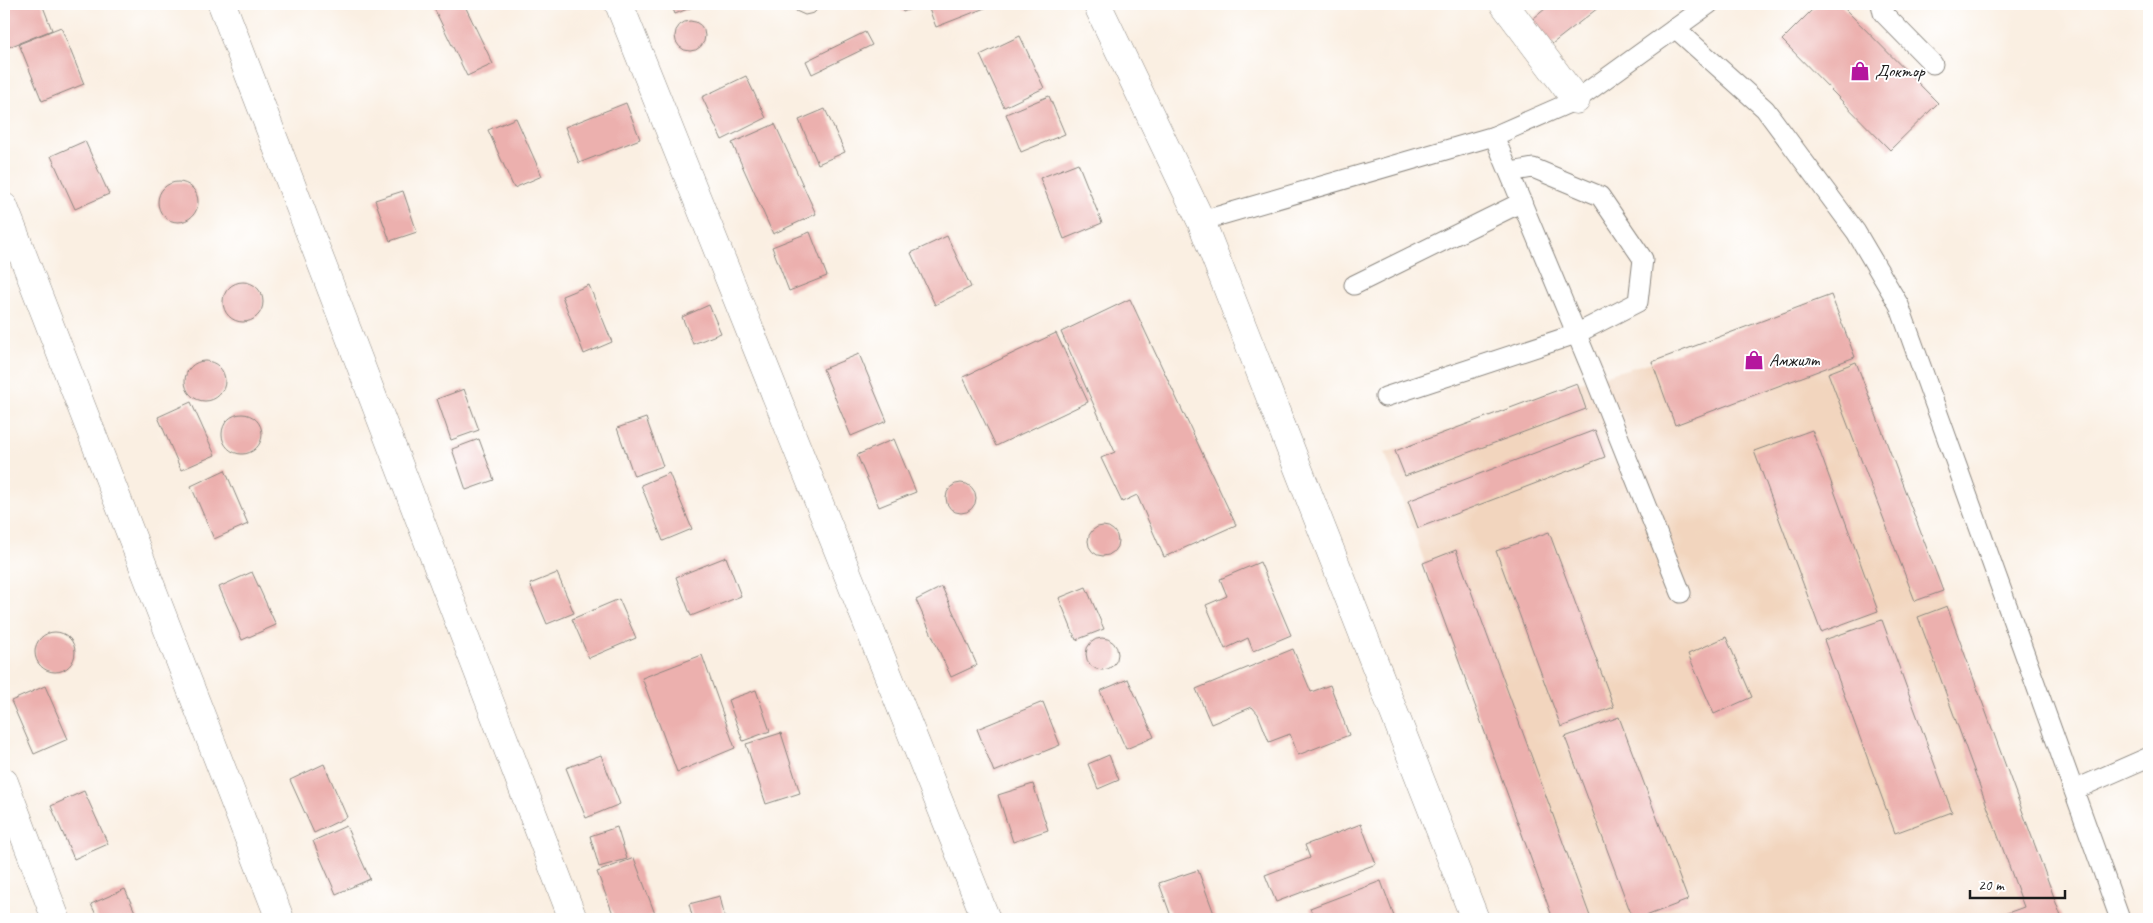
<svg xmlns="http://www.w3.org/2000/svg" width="2153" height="923" font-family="Caveat,sans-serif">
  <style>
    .built { fill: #f2d5be }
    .building { fill: #ecb0ae }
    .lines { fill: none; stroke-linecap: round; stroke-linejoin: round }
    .lane-casing { stroke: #8b867f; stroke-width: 21 }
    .street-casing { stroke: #8b867f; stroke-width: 29 }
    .lane { stroke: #fff; stroke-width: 19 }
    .street { stroke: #fff; stroke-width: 28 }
    .labels { text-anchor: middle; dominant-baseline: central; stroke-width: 4; stroke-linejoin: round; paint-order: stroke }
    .poi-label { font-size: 18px; fill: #1c1c1c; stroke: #fff; text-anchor: start }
  </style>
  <rect width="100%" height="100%" fill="#fff"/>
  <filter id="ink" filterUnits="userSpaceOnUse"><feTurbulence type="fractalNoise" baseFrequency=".02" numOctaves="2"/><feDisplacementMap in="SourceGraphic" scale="10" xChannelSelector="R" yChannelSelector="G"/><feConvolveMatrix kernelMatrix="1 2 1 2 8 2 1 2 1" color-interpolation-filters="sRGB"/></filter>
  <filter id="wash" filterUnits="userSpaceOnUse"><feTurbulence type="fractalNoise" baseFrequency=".0096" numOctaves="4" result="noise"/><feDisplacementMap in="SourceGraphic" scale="20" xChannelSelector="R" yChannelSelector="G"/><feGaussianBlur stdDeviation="1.12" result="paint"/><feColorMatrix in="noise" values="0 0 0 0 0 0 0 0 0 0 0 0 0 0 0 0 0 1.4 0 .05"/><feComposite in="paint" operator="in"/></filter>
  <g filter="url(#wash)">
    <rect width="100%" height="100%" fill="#faefe2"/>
    <path class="built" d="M1831,295L2062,919H1554L1385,453L1577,383L1652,362Z"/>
    <g id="blocks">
      <g class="building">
        <path d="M4,4H42L52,30L9,47L4,34Z"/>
        <path d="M432,4H464L493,64L467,76Z"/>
        <path d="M671,4H700L675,14Z"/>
        <path d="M792,4H822L814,13L805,15L796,11Z"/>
        <path d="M899,4H923L903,12Z"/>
        <path d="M927,4H995L936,27Z"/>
        <path d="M1551,4H1603L1548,47L1529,22Z"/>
        <path d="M1818,4H1840L1938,103L1890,150L1782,40Z"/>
        <circle cx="690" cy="36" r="15"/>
        <path d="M61,27L84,84L42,101L19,44Z"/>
        <path d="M865,32L872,45L812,74L806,61Z"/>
        <path d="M1020,36L1044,88L1004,107L980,55Z"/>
        <path d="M746,76L766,118L722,140L702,97Z"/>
        <path d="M1049,96L1065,134L1021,152L1006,114Z"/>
        <path d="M626,103L640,139L579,163L565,127Z"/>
        <path d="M825,109L845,152L818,164L799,120Z"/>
        <path d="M516,118L542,176L514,188L488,130Z"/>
        <path d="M775,124L816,214L773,234L732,143Z"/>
        <path d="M85,141L109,194L75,209L51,156Z"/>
        <path d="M1078,163L1102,223L1064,239L1040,178Z"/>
        <circle cx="178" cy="202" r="20"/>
        <path d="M403,191L417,232L390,241L375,200Z"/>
        <path d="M810,232L827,276L789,291L772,247Z"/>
        <path d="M947,236L971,287L935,305L911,253Z"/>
        <circle cx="243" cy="302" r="20"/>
        <path d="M589,285L612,342L584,354L562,296Z"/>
        <path d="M1831,295L1855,357L1675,425L1652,362Z"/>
        <path d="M1130,299L1236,525L1164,557L1137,495L1122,502L1101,458L1115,452L1061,332Z"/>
        <path d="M709,305L721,333L693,344L682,317Z"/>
        <path d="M1056,333L1088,402L996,446L963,377Z"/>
        <path d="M859,354L887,421L851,436L823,369Z"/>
        <circle cx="205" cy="381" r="20"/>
        <path d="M1856,362L1943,591L1915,601L1828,373Z"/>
        <path d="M1577,383L1586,409L1405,476L1395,451Z"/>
        <path d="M464,389L479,430L451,440L437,399Z"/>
        <path d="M191,402L215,455L181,470L158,417Z"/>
        <circle cx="242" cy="434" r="20"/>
        <path d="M646,418L663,466L634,476L617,428Z"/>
        <path d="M1595,430L1605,457L1418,528L1408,501Z"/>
        <path d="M1812,430L1878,611L1821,632L1754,451Z"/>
        <path d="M479,439L494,480L466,490L452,449Z"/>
        <path d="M894,439L916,492L879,507L857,455Z"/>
        <path d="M225,470L248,524L214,539L191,486Z"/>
        <path d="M669,473L692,529L663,541L641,485Z"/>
        <circle cx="961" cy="498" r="15"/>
        <circle cx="1103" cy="541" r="15"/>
        <path d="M1549,532L1614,707L1561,727L1496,551Z"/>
        <path d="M1456,550L1591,919H1553L1423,563Z"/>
        <path d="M726,557L741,596L691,616L676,577Z"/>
        <path d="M1260,562L1291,635L1253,651L1248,638L1225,649L1206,605L1227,596L1220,579Z"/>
        <path d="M252,572L276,625L242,640L219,587Z"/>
        <path d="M557,573L574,613L547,624L530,584Z"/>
        <path d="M942,587L977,665L951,677L916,600Z"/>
        <path d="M1086,587L1104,629L1076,640L1059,598Z"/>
        <path d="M619,599L636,638L589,658L572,619Z"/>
        <path d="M1947,606L2062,919H1991L2024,907L1918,617Z"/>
        <path d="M1882,620L1952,812L1895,833L1824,640Z"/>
        <circle cx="55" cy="652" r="20"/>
        <path d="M1726,637L1752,697L1714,714L1688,654Z"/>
        <circle cx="1102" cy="654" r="16"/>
        <path d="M1293,649L1311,692L1330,685L1349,735L1298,755L1290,734L1269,742L1258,714L1252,707L1211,724L1196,689Z"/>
        <path d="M702,655L735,748L677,772L642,678Z"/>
        <path d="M1128,679L1154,737L1126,749L1100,691Z"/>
        <path d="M45,686L68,739L34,754L11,701Z"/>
        <path d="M756,690L770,731L743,741L728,700Z"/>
        <path d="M1043,702L1060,745L994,772L977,729Z"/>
        <path d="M1619,717L1688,900L1638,919H1633L1565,737Z"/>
        <path d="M781,733L800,793L766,804L746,744Z"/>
        <path d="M601,755L620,804L586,818L566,768Z"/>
        <path d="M1109,755L1119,780L1098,789L1088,764Z"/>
        <path d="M324,764L347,817L314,833L290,780Z"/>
        <path d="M1033,784L1048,830L1013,842L998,795Z"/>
        <path d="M84,791L108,844L74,859L51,806Z"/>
        <path d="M1361,824L1376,864L1276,902L1265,875L1310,858L1305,845Z"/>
        <path d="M346,826L370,879L336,894L313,841Z"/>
        <path d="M617,827L627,859L599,867L590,836Z"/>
        <path d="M634,858L655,914L642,919H615L597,872Z"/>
        <path d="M1198,870L1216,919H1172L1159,883Z"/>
        <path d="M1381,881L1395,919H1314L1310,908Z"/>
        <path d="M125,889L138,919H98L91,904Z"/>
        <path d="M720,896L725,919H693L689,904Z"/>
      </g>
    </g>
  </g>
  <g filter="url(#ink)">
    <use href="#blocks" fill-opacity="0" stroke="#8b867f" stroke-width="1"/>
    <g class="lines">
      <defs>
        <g id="lane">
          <path d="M1881,4L1883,13L1933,64"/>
          <path d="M1675,28L1765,109L1856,232L1899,305L2120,919"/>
          <path d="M1494,136L1576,100L1709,4"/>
          <path d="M1201,221L1494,136L1595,378L1681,593"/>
          <path d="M1354,285L1522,202"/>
          <path d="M1385,397L1576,334L1638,302L1643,259L1600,196L1533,168L1510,172"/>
          <path d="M2074,790L2149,757"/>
        </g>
        <g id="street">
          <path d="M222,4L573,919"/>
          <path d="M619,4L986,919"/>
          <path d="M1097,4L1201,221L1475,919"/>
          <path d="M1504,4L1576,100"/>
          <path d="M4,207L280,919"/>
          <path d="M4,782L56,919"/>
        </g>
      </defs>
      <use href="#lane" class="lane-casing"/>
      <use href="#street" class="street-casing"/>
      <use href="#lane" class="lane"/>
      <use href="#street" class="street"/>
    </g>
  </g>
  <defs>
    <symbol id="shop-bare" viewBox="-9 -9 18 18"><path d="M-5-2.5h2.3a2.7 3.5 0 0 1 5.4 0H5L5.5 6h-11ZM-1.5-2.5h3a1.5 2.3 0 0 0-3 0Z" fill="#b5179e" stroke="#fff" stroke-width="2.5" paint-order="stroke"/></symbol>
  </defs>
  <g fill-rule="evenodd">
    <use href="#shop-bare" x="1846" y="57" width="28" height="28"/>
    <use href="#shop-bare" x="1740" y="346" width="28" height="28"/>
  </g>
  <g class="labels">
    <g class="poi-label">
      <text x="1875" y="71">Доктор</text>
      <text x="1769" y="360">Амжилт</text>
    </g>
  </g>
  <rect width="2153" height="923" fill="none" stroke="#fff" stroke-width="20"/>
  <path d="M1970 890v8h95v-8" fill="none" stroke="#1c1c1c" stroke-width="2.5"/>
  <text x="1978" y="890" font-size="15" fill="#1c1c1c" stroke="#ffffff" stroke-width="4" paint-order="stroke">20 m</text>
</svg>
